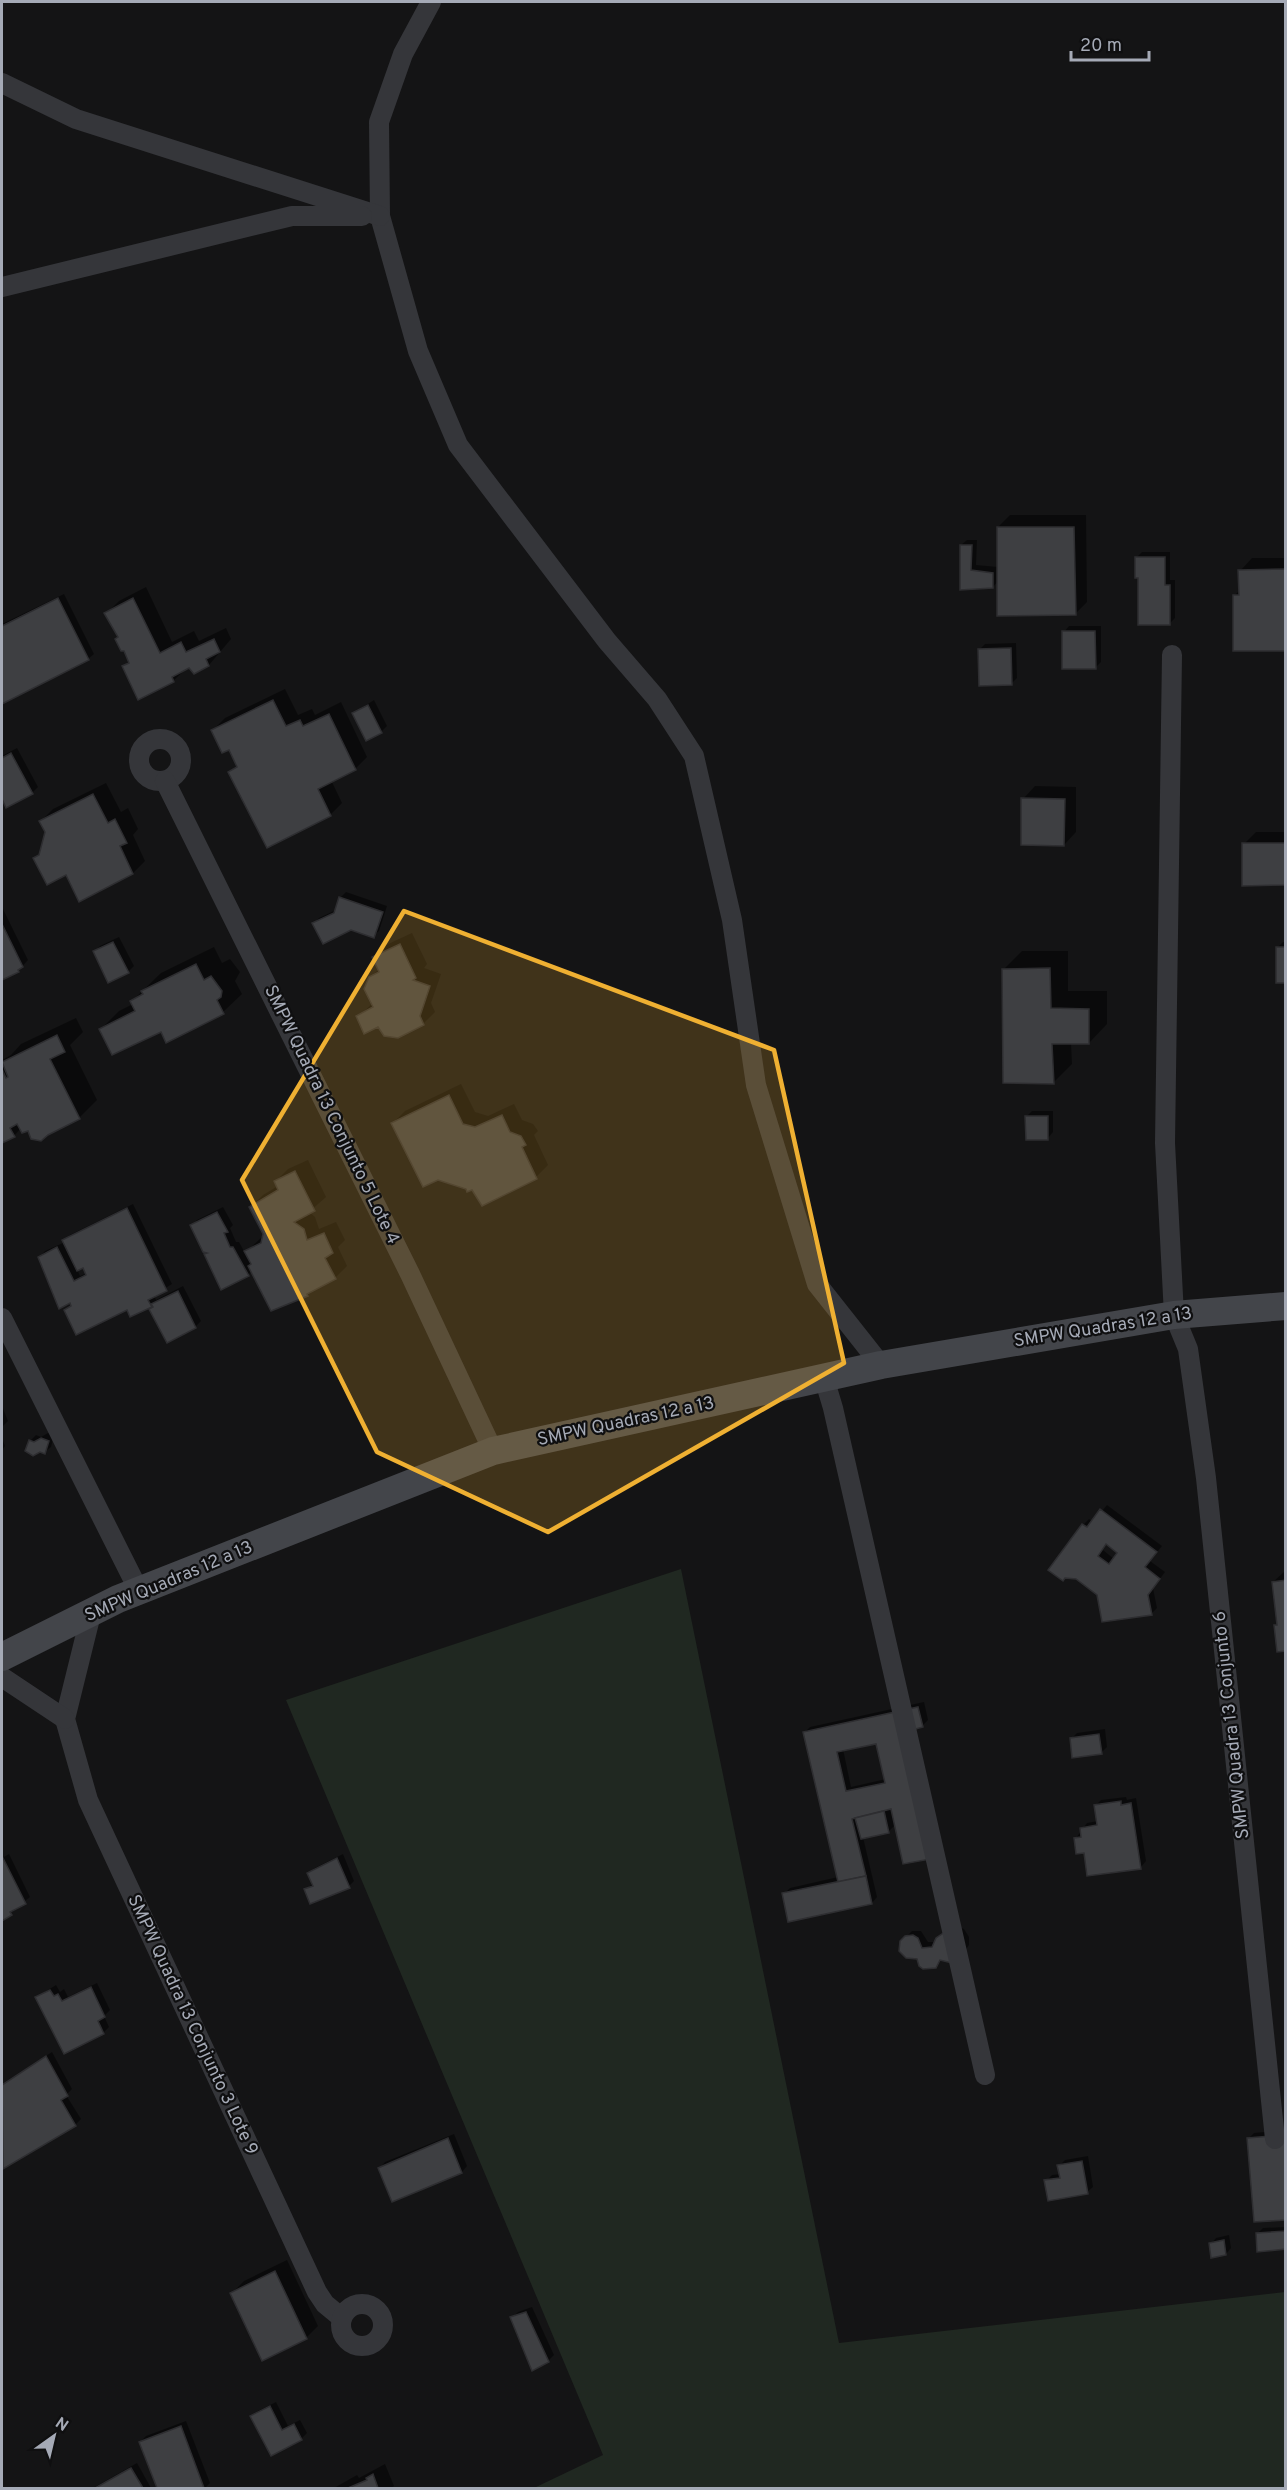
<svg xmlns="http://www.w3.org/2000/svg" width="1287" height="2490" font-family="Overpass,sans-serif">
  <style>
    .green { fill: #202821 }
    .shadow { fill: #0007; fill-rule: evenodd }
    .building { fill: #3e3f42; stroke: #2e2e31; stroke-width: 1.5; fill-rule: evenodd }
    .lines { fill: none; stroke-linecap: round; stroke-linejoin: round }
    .street { stroke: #35363a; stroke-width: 20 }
    .secondary { stroke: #43454a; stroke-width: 28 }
    .marked { fill: #efb032; fill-opacity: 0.2; stroke: #efb032; stroke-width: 4.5; stroke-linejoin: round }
    .labels { text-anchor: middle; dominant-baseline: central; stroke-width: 4.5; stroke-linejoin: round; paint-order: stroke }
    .street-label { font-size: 18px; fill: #a5aab6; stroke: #0f0f10 }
  </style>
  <rect width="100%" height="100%" fill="#141415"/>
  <path class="green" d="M681,1569L839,2343L1285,2292V2488H534L603,2455L286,1700Z"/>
  <g class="shadow">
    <path d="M1010,515H1086L1087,602L1075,614L998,581L993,587L962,588L961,545L967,540H977L976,565L998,567V527Z"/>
    <path d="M1142,552H1170V580H1175V618L1169,624L1139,577L1136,558Z"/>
    <path d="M1252,558H1286V649L1234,596L1240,590V571Z"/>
    <path d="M146,587L172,642L194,631L199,641L226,628L231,639L209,665L189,666L173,681L124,667L130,660L107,613L119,601Z"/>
    <path d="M64,594L94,654L88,659L2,702V624Z"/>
    <path d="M1069,626H1101V662L1095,668L1064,632Z"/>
    <path d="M1016,643L1017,678L1011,684L980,649L985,644Z"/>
    <path d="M285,689L298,715L312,709L315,715L341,702L367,757L355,769L331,780L342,803L330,815L230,772L238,765L229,748L213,730L225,718Z"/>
    <path d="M374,700L387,726L381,732L354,713Z"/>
    <path d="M17,748L38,787L32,793L7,806L2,795V756Z"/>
    <path d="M106,783L121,812L128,808L138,829L133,835L145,861L133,873H66L35,858L42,851L47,832L41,821L53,809Z"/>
    <path d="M1035,786L1076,787V832L1064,845L1023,799Z"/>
    <path d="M1256,832H1286V883L1244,844Z"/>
    <path d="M346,892L387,906L379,931L373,936L351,928L314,923L319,918L336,910L340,898Z"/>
    <path d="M2,907L28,960L18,971L2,978Z"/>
    <path d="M412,933L427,964L424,968L441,974L431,1003L435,1012L423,1024L378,1025L358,1017L373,1003L370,978L379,969L374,957L386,945Z"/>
    <path d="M119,937L134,966L128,972L95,951L100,946Z"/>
    <path d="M1283,942H1286V981L1277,948Z"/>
    <path d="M214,947L222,963L230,959L240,972L235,981L242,994L223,1012L167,1041L161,1030L101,1029L119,1011L133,1004L132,1001L161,973Z"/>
    <path d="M1022,951H1068V991H1107V1024L1089,1043H1071L1072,1064L1054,1082L1004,969Z"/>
    <path d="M76,1018L83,1032L70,1045L97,1100L79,1118L21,1128L14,1136L2,1142V1060L11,1055L21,1044Z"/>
    <path d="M461,1084L475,1112L488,1116L514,1104L522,1120L533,1124L538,1131L534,1135L548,1165L536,1177L482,1204L473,1188L393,1123L405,1111Z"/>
    <path d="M1032,1111H1053V1132L1048,1138L1027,1116Z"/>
    <path d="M308,1160L326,1197L309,1212L315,1217L319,1229L336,1222L345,1240L338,1247L347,1266L335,1278L314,1288L308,1295L272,1309L252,1271L248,1275L209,1251L192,1226L197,1220L223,1207L233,1225L230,1228L236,1242H239L245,1253L265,1234L251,1207L263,1195L278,1186L276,1181L288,1169Z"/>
    <path d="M133,1204L172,1284L154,1295L156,1300L183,1286L201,1321L195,1327L167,1341L149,1306L65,1310L72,1304L40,1257L45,1251L65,1242L70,1235ZM83,1266L87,1273L80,1276L77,1269Z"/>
    <path d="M2,1406L8,1421L2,1427Z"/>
    <path d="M48,1433L54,1435L51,1447L45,1452L30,1441L36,1435L41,1437Z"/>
    <path d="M2,1438L5,1446L2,1450Z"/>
    <path d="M1107,1505L1162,1546L1150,1561L1165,1572L1153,1588L1157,1608L1151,1614L1099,1594L1077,1577L1050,1570L1083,1525L1089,1519L1093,1522ZM1107,1543L1119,1553L1114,1559L1103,1550Z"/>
    <path d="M1286,1570V1650L1275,1626L1278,1623L1273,1582Z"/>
    <path d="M924,1702L928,1720L922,1726L913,1728L896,1824L889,1831L863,1837L877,1897L872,1903L784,1894L790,1888L838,1877L804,1733L810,1727ZM877,1742L886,1779L851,1787L843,1749Z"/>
    <path d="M1105,1729L1107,1747L1101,1753L1072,1738L1077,1733Z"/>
    <path d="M1126,1797L1127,1800L1136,1798L1146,1861L1141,1867L1085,1851L1076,1838L1087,1823L1098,1821L1095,1806L1101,1800Z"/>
    <path d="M9,1854L30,1897L2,1919V1858Z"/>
    <path d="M343,1854L354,1881L349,1886L306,1890L313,1883L309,1873L315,1868Z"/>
    <path d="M957,1926L964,1929L969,1937V1945L964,1952L942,1959L931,1969L921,1966L918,1957L901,1942L912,1931H921L928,1942H936L945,1931Z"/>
    <path d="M97,1983L110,2010L104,2016L109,2027L103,2033L37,1997L56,1985L60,1992L64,1989L68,1997Z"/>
    <path d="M52,2052L72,2089L66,2095L81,2119L75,2125L3,2167L2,2084Z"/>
    <path d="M1286,2130V2218L1248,2139L1254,2133Z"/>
    <path d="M454,2134L467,2166L462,2172L393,2200L380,2168L385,2162Z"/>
    <path d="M1088,2156L1093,2187L1087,2192L1046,2181L1052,2175L1061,2174L1059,2166L1065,2160Z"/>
    <path d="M1286,2227V2248L1257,2234L1263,2228Z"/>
    <path d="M1229,2235L1231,2248L1226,2254L1211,2244L1216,2238Z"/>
    <path d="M287,2260L318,2326L306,2338L232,2293L244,2281Z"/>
    <path d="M532,2307L554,2355L548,2361L512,2318L518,2312Z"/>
    <path d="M276,2402L288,2426L300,2420L307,2433L301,2439L252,2417L258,2411Z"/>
    <path d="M186,2421L210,2483L205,2488H158L140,2442L146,2436Z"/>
    <path d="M137,2463L151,2488H93Z"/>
    <path d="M385,2464L394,2486L391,2488H334L357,2475L359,2478Z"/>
  </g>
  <g class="building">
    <path d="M997,527H1074L1076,615L997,616Z"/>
    <path d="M960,545H972L971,570L993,573V588L960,590Z"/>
    <path d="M1135,557H1165V585H1170V625H1138V578H1135Z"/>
    <path d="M1286,569V651H1233V595H1239L1238,570Z"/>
    <path d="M58,598L89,660L2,704V626Z"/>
    <path d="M133,598L160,653L181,642L186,652L214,639L220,652L206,659L209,666L194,674L189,668L172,677L174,682L138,700L122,666L129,663L124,651H121L115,639L118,637L104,613Z"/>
    <path d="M1062,631H1095L1096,669H1062Z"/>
    <path d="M1011,648L1012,685L979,686L978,649Z"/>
    <path d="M273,700L286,726L300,720L303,726L329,714L356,770L318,789L331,816L267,848L228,772L237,767L229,750L222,753L211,730Z"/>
    <path d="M368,705L382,733L366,741L352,713Z"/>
    <path d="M11,753L33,794L6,808L2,799V758Z"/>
    <path d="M93,794L108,823L115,819L127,843L120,846L133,874L79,902L66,875L47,885L33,858L39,855L45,832L39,821Z"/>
    <path d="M1021,798L1065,799L1064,846L1021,845Z"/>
    <path d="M1242,843H1286V885L1242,886Z"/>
    <path d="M339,897L383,912L374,938L351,930L323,944L312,923L334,913Z"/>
    <path d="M2,924L23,967L18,970L19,972L2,980Z"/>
    <path d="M113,942L129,973L108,983L93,951Z"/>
    <path d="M400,944L416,978L413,980L430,986L420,1016L424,1025L398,1038L384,1036L378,1027L364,1034L356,1016L373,1007L364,989L369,977L379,972L372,957Z"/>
    <rect x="1276" y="947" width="10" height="36"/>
    <path d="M196,964L204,980L211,976L222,991L221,997L217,1000L224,1014L166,1043L161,1032L112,1055L99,1029L135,1011L130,1001L143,994L141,991Z"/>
    <path d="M1050,968L1051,1008L1089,1009V1044H1052L1054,1084L1003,1083L1002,969Z"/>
    <path d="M57,1035L65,1052L50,1059L80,1119L48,1135L41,1141L31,1139L28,1131L22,1133L17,1124L10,1128L15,1137L2,1143V1069L6,1078L8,1077L2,1062Z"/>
    <path d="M449,1095L463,1124L475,1127L502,1115L510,1132L521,1136L526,1145L522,1147L537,1179L482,1206L472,1190L467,1192L466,1189L438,1180L423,1187L391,1123Z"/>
    <path d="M1025,1116H1048V1140H1026Z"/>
    <path d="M295,1171L315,1211L294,1222L304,1229L307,1240L324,1233L333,1253L325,1258L336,1279L307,1294L308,1296L271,1311L248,1266L251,1264L244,1251L261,1243L263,1234L249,1207L278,1190L274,1181Z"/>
    <path d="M127,1208L167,1291L148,1300L152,1307L130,1317L127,1310L76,1335L64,1310L71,1306L70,1303L59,1309L38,1257L57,1247L74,1281L86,1275L83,1268L77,1271L62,1240Z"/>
    <path d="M217,1212L228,1232L224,1233L230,1247H233L249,1276L221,1290L204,1254L207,1253L203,1252L190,1225Z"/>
    <path d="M178,1291L196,1328L167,1343L149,1309L153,1307L151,1304Z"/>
    <path d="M41,1438L49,1441L45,1454L40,1452L33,1456L25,1451L29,1440L34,1442Z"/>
    <path d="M1100,1509L1157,1552L1145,1567L1160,1579L1148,1595L1152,1615L1102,1622L1097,1595L1076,1579L1065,1578L1063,1581L1048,1570L1082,1524L1087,1527ZM1106,1544L1117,1553L1109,1564L1098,1556Z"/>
    <path d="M1286,1580V1651L1277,1652L1274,1625H1277L1272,1582Z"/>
    <path d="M918,1707L923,1727L908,1731L936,1858L903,1864L891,1809L855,1818L852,1819L866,1876L838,1882L803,1732ZM876,1744L885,1783L846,1791L837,1752Z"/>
    <path d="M1099,1734L1102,1754L1072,1758L1070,1738Z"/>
    <path d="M1121,1801V1805L1131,1803L1141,1869L1087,1876L1084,1853L1076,1854L1074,1838L1081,1837L1080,1828L1097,1825L1094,1805Z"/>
    <path d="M884,1811L889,1833L861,1839L855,1818Z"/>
    <path d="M3,1858L26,1904L10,1912L12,1915L2,1921V1859Z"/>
    <path d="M337,1858L350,1888L310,1904L304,1889L313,1886L307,1873Z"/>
    <path d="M866,1876L872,1904L788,1922L782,1893Z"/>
    <path d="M945,1932L952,1963L940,1960L936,1968L923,1969L919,1966L917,1959L906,1958L899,1951L900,1941L905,1936L913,1935L918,1938L922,1948L932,1947L936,1938Z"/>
    <path d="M91,1987L105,2017L98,2021L104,2034L64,2054L35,1997L50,1990L54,1996L58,1994L62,2001Z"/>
    <path d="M46,2056L68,2096L61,2100L76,2126L3,2169L2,2085Z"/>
    <path d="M1286,2135V2220L1254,2222L1247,2138Z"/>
    <path d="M448,2138L462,2173L392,2202L378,2168Z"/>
    <path d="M1082,2161L1088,2194L1048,2201L1044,2180L1060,2178L1057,2165Z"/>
    <path d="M1286,2231V2249L1257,2252L1256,2233Z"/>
    <path d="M1224,2240L1226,2255L1211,2258L1209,2243Z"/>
    <path d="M275,2271L307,2339L262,2361L230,2293Z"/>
    <path d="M526,2312L549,2362L532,2371L510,2317Z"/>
    <path d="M270,2406L282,2430L294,2424L302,2440L271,2456L250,2416Z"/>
    <path d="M181,2426L204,2488H157L139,2442Z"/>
    <path d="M131,2468L143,2488H95L129,2469Z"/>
    <path d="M373,2474L378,2488H348L367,2480L366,2478Z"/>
  </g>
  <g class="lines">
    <g class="street">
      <path d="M431,2L403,54L379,122L380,216L418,351L458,445L607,641L657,699L694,756L732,920L756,1085L817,1284L881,1365"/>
      <path d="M2,83L76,119L380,216"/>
      <path d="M2,287L292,216H362"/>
      <path d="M1172,655L1165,1143L1174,1315L1188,1349L1206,1478L1275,2139"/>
      <circle cx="160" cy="760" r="21"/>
      <path d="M165,781L410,1274L493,1451"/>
      <path d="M2,1318L139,1591"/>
      <path d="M824,1378L833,1408L985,2075"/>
      <path d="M91,1614L65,1719L88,1800L317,2292L325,2304L342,2318"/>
      <path d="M2,1677L65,1719"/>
      <circle cx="362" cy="2325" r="21"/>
    </g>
    <path class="secondary" d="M2,1657L118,1599L493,1451L881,1365L1174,1315L1286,1306"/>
  </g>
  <path class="marked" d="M404,911L774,1050L844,1363L548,1532L377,1452L242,1180Z"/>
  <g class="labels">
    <g class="street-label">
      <text transform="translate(331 1115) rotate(64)">SMPW Quadra 13 Conjunto 5 Lote 4</text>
      <text transform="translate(1103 1328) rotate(-9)">SMPW Quadras 12 a 13</text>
      <text transform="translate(626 1422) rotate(-12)">SMPW Quadras 12 a 13</text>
      <text transform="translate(169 1582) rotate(-23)">SMPW Quadras 12 a 13</text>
      <text transform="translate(1232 1725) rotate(-96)">SMPW Quadra 13 Conjunto 6</text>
      <text transform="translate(192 2025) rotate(65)">SMPW Quadra 13 Conjunto 3 Lote 9</text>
    </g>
  </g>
  <rect width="1287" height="2490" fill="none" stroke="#a5aab6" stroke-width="6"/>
  <g transform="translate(54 2436) rotate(34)" stroke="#0f0f10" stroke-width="4.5" paint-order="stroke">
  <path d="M0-4.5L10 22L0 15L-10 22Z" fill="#a5aab6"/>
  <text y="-9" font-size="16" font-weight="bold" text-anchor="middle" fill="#a5aab6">N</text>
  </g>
  <path d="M1071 51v9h78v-9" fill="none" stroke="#a5aab6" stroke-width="3"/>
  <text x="1080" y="51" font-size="18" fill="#a5aab6" stroke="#0f0f10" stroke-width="4.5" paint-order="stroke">20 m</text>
</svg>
